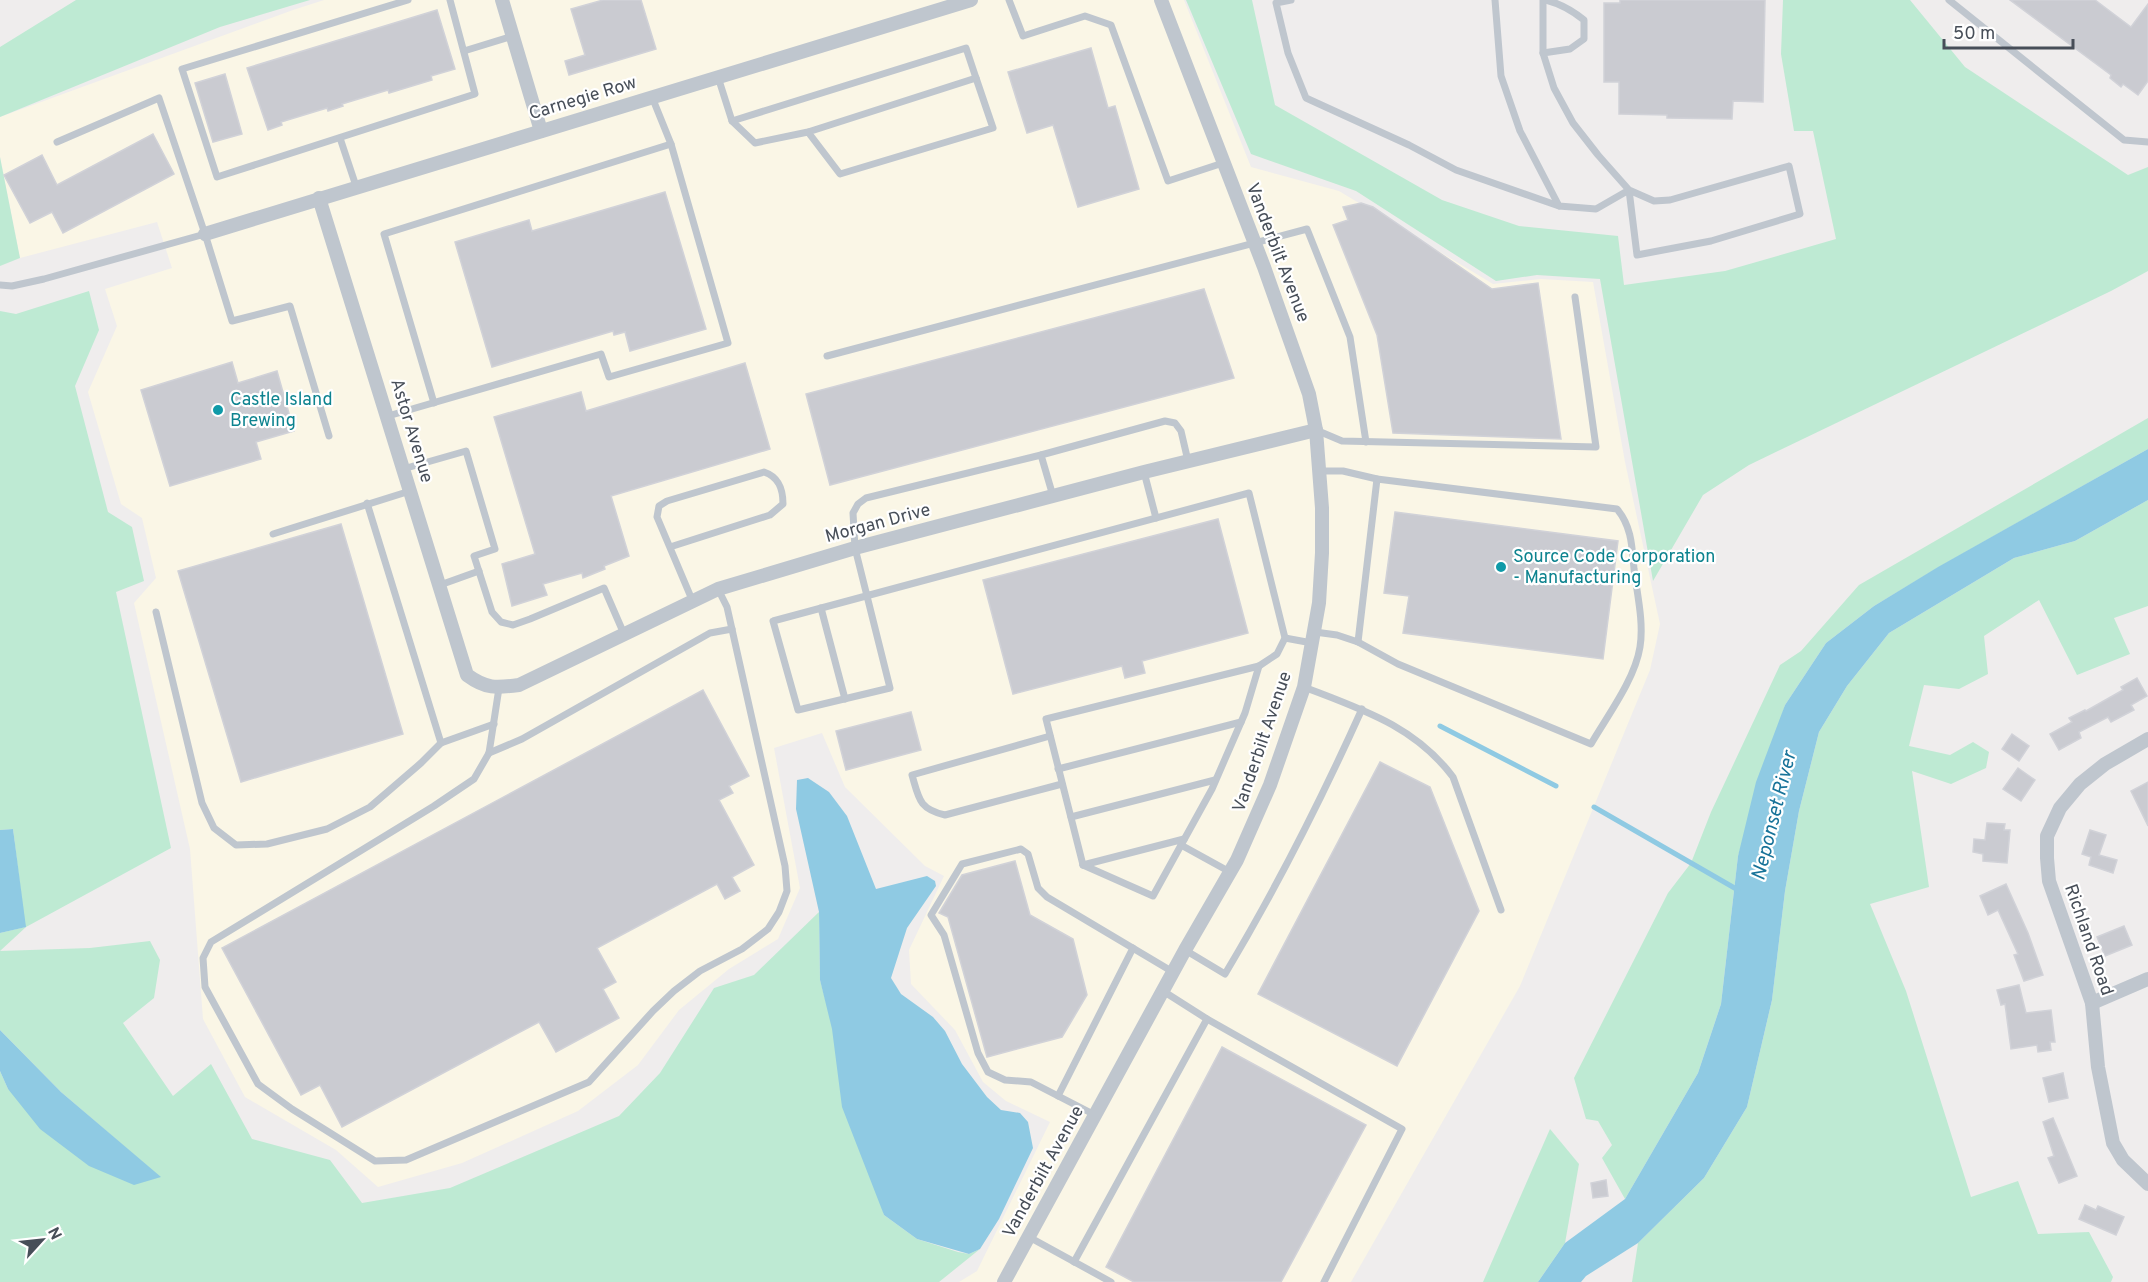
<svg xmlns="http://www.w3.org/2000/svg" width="2148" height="1282" font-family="Overpass,sans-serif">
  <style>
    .commercial { fill: #faf6e6 }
    .green { fill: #beead3 }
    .water { fill: #8fcae3 }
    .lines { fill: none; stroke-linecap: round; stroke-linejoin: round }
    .stream { stroke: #8fcae3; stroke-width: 5 }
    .building { fill: #cacbd1; stroke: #d1d2d8; stroke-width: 1.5 }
    .lane { stroke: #bfc6ce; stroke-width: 7 }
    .street { stroke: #bfc6ce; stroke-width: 14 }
    .culture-dot { fill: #0f9aa8; stroke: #fff; stroke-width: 2 }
    .labels { text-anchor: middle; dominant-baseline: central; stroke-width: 4.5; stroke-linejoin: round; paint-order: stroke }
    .street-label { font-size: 18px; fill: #474e58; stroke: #fff }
    .culture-label { font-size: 18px; fill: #0d838f; stroke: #fff; text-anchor: start }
    .water-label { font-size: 20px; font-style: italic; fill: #187399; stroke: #fff }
  </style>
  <rect width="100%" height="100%" fill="#efeded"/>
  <path class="commercial" d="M324,0H1184L1251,167L1339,191L1493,284L1541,279L1593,282L1625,462L1660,624L1650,670L1520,986L1351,1282H959L977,1271L1050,1122L1006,1101L983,1082L955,1030L911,984L909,950L944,876L925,866L845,787L822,733L774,748L800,888L778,939L729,969L679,1010L638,1065L578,1111L462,1163L378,1187L336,1150L245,1097L203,1019L190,849L134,603L156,578L142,518L121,504L88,392L117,326L105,289L172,268L157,222L20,258L0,157V117L293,10Z"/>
  <g class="green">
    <path d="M76,0H310L220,27L0,117V47Z"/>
    <path d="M1186,0H1252L1275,105L1442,200L1519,226L1618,236L1624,285L1725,271L1836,239L1813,131H1794L1781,54L1783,0H1910L1965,67L2128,175L2148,167V271L2111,291L1749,465L1703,495L1653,581L1600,279L1537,275L1496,281L1356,191L1251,154Z"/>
    <path d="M0,157L20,258L0,266Z"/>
    <path d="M89,291L99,330L75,386L108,512L132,527L144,581L116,592L171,848L26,927L0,951L90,948L150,941L160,960L154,998L123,1023L173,1096L211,1064L252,1139L330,1160L362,1203L450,1188L619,1116L660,1073L714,988L754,975L819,912L820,980L884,1215L917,1239L958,1252L969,1254L980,1249L939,1282H0V1071L8,1089L160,1177L61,1092L0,1030V933L25,927L13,829L0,830V311L16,314Z"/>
    <path d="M2148,418V449L1939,567L1874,606L1826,643L1785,705L1738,856L1721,1004L1698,1073L1625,1199L1602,1158L1612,1145L1598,1121L1586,1119L1574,1078L1668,893L1691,863L1711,812L1780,665L1801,651L1859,585Z"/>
    <path d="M2148,500V606L2114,618L2130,654L2077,675L2039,600L1984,636L1988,674L1959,689L1924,685L1909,746L1950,755L1973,742L1989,752L1986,768L1951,784L1912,771L1929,887L1870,904L1906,991L1971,1197L2018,1181L2038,1234L2089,1232L2113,1277L2111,1282H1632L1638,1243L1704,1178L1747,1107L1772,1000L1785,891L1799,811L1819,732L1847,686L1889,633L2014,558L2075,541Z"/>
    <path d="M1550,1129L1579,1164L1565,1243L1538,1282H1483Z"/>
  </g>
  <g class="water">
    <path d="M2148,449V500L2075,541L2014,558L1889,633L1847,686L1819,732L1799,811L1785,891L1772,1000L1747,1107L1704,1178L1638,1243L1586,1276L1581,1282H1538L1565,1243L1625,1199L1698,1073L1721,1004L1738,856L1756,782L1785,705L1826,643L1874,606L1938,567Z"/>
    <path d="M808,778L829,792L847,816L876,889L927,876L935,881L936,886L907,928L891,978L901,994L933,1017L945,1031L962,1064L987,1097L1001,1110L1020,1113L1028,1122L1033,1148L999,1219L980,1249L969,1254L917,1239L884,1215L842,1107L832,1029L820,980L819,912L796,809L797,780Z"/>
    <path d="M13,829L26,927L0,933V830Z"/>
    <path d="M0,1030L61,1092L161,1177L134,1185L89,1166L40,1129L8,1089L0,1071Z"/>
  </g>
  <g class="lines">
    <g class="stream">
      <path d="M1440,726L1556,786"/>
      <path d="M1594,807L1738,890"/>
    </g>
  </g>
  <g class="building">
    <path d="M603,0H641L656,49L569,75L565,61L585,55L571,9Z"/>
    <path d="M1620,0H1765L1763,102L1733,101L1732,119L1667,118V115L1619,114V82H1604V3H1620Z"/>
    <path d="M2010,0H2095L2131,27L2148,4V81L2138,95L2123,84L2121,87L2110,78L2111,75Z"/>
    <path d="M437,10L455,69L431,76L432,80L389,93L388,90L342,104L343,106L328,111L327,108L281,122L282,125L268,130L247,68Z"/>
    <path d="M1091,48L1108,108L1115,106L1139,189L1078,207L1053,125L1027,133L1008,72Z"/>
    <path d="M225,74L242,134L213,142L195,83Z"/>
    <path d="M153,134L174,174L63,233L52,212L30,223L4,175L42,155L57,185Z"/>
    <path d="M665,192L706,329L630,351L625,332L614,335L613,331L492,367L455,242L529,220L532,231Z"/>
    <path d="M1361,203L1373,207L1492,289L1538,283L1561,439L1393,433L1377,335L1333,225L1348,220L1343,207Z"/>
    <path d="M1204,289L1234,378L830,485L806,394Z"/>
    <path d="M232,362L238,383L277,371L294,431L256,442L261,459L170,486L141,390Z"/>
    <path d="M745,363L770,449L611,496L629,556L604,566L605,569L583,578L582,573L543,584L547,595L512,606L502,564L535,554L494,417L581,392L586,411Z"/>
    <path d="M1395,512L1618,541L1603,659L1403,633L1409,596L1384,593Z"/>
    <path d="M1218,519L1248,633L1142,661L1145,673L1125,678L1122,666L1013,694L983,580Z"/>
    <path d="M341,524L403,734L241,782L178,571Z"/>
    <path d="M2137,678L2147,696L2131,705L2134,710L2111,722L2108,717L2079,732L2081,738L2059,750L2050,734L2072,722L2069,718L2085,710L2086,711L2123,690L2121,687Z"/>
    <path d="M703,690L749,776L729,786L733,793L719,800L754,865L732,877L740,891L725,899L717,884L597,948L616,982L603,989L619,1018L556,1052L539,1022L342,1127L320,1085L301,1095L222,948Z"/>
    <path d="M911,712L921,750L846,770L836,731Z"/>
    <path d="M2012,734L2029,746L2019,761L2002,749Z"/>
    <path d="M1380,762L1430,787L1479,911L1397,1066L1258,994Z"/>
    <path d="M2018,768L2035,780L2021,801L2003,789Z"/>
    <path d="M2148,782V826L2131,791Z"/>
    <path d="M1987,823L2005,824L2004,830H2010L2007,863L1983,861V854L1973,852L1974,839L1985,840Z"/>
    <path d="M2090,830L2106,835L2099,855L2117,860L2113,873L2089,865L2091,857L2082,854Z"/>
    <path d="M1015,861L1030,915L1073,939L1087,995L1062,1037L987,1057L948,917L939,913L962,875Z"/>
    <path d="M2006,884L2028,933L2043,975L2024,981L2014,955L2018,954L1998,910L1988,915L1980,896Z"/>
    <path d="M2124,926L2132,945L2105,956L2097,937Z"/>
    <path d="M2019,985L2026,1013L2051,1010L2055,1042H2050L2051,1050L2038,1052L2037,1045L2011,1049L2005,1004L2001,1005L1997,990Z"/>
    <path d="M1222,1047L1366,1125L1281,1282H1134L1106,1267Z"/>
    <path d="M2063,1073L2068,1098L2049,1102L2043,1078Z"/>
    <path d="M2053,1118L2077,1176L2059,1183L2048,1158L2054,1156L2043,1122Z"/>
    <path d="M1606,1180L1608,1196L1593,1198L1591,1183Z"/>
    <path d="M2085,1205L2096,1210L2098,1206L2124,1217L2116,1235L2079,1219Z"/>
  </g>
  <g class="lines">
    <g class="lane">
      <path d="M408,0L182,69L217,177L475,94L450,0"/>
      <path d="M1009,0L1023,36L1085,16L1111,25L1168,181L1223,163"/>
      <path d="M1291,0L1276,3L1288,53L1306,98L1409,145L1456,170L1559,206"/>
      <path d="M1495,0L1501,76L1520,131L1559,206L1596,209L1629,190L1637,255L1711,241L1800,214L1789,166L1670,200L1654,201L1629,190L1598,155L1573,123L1554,88L1543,53L1570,49L1584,39V20C1572,10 1561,4 1546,0"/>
      <path d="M1543,0V53"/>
      <path d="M1949,0L2124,140L2148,142"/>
      <path d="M464,51L513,36"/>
      <path d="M718,77L732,121L755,143L808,132L976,78L993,128L840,174L808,132"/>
      <path d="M732,121L966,48L976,78"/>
      <path d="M340,138L356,186"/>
      <path d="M57,142L159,98L205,234L232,321L290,306L329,436"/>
      <path d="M0,285L12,286L44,279L205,234"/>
      <path d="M827,356L1307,229L1350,337L1366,442"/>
      <path d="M434,403L384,234L671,144"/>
      <path d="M388,416L601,354L609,377L728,343L671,144L652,97"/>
      <path d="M1316,430L1342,441L1596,447L1575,297"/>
      <path d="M1041,455L866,498L858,504L853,513L855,548L890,688L798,710L773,621C932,578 1090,536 1249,493L1285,638L1277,654L1259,666L1245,713L1212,789L1153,896L1083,865"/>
      <path d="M403,469L466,451L495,549L474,556L492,612L501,622L513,625L530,619L604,588L624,634"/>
      <path d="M1144,472L1156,518"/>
      <path d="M1053,496L1041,455L1165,421L1175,423L1181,431L1188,461"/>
      <path d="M367,503L441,743"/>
      <path d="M273,534L410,491"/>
      <path d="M670,547L770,515L783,504C783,489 779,477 764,472L667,501L659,506L657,517L693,602"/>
      <path d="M440,585L479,571"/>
      <path d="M821,608L845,699"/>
      <path d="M156,612L202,803L214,828L236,845L267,844L327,829L370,807L421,763L441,743L494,724"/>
      <path d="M1315,632L1337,635L1358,642L1398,664L1591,744C1608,715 1635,679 1640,647C1644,622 1637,594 1634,569C1632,547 1632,527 1617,509L1377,479L1343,471H1319"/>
      <path d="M1285,638L1312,643"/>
      <path d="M1358,642L1377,479"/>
      <path d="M1304,687C1361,709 1415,726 1453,777L1501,910"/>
      <path d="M499,688L489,753L474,779L434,806L211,942L203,958L205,987L258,1084L292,1109L375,1161L406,1160L589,1082L653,1011L674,991L700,971L742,949L768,929L779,912L787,891L785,866L727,607L718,589"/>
      <path d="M1050,736L912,775C919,799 919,809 945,815L1062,784"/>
      <path d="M489,753L522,739L710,633L732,629"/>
      <path d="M1058,769L1241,722"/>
      <path d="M1071,817L1215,780"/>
      <path d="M1181,845L1230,872"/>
      <path d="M1083,865L1046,719L1259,666"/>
      <path d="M1083,865L1184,839"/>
      <path d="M1185,950L1225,974C1276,889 1321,800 1362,709"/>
      <path d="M1163,991L1207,1019L1402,1129L1324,1282"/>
      <path d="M1058,1096L1133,948"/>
      <path d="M1095,1115L1031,1082L1005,1080L988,1072L978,1053L944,935L931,915L962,864L1021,849L1028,854L1038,888L1047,897L1173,972"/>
      <path d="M1029,1237L1111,1282"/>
      <path d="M1074,1262L1207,1019"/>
    </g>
    <g class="street">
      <path d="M502,0L541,131"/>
      <path d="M319,198L467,675C486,689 496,688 519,685L718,589L855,548L1144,472L1316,430"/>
      <path d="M205,234L971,0"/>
      <path d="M2148,739L2105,764L2080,784L2060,808L2047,836V858L2049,881L2092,1003L2098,1067L2113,1143L2123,1160L2148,1184"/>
      <path d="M2092,1003L2148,979"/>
      <path d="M1004,1282L1185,950L1237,860L1270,785L1304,687L1319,603L1322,553V508L1316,430L1309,394L1264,267L1161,0"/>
    </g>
  </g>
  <g class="culture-dot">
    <circle cx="218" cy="410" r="6"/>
    <circle cx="1501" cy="567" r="6"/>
  </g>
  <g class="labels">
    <g class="street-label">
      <text transform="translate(583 99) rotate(-17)">Carnegie Row</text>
      <text transform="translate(1277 253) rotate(69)">Vanderbilt Avenue</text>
      <text transform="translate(411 431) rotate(73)">Astor Avenue</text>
      <text transform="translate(878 524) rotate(-15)">Morgan Drive</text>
      <text transform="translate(1263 742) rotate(-71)">Vanderbilt Avenue</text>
      <text transform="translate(2088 940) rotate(71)">Richland Road</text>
      <text transform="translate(1044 1172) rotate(-61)">Vanderbilt Avenue</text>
    </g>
    <g class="culture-label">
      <text x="230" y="400">Castle Island<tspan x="230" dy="21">Brewing</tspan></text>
      <text x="1513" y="557">Source Code Corporation<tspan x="1513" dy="21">- Manufacturing</tspan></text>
    </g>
    <g class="water-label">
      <text transform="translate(1775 816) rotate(-76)">Neponset River</text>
    </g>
  </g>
  <g transform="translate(42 1240) rotate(63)" stroke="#ffffff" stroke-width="4.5" paint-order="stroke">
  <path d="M0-4.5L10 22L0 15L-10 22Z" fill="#474e58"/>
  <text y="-9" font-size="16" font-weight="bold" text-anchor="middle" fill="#474e58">N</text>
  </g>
  <path d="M1944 39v9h129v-9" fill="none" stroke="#474e58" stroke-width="3"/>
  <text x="1953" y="39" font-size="18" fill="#474e58" stroke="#ffffff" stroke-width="4.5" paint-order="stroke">50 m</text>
</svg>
